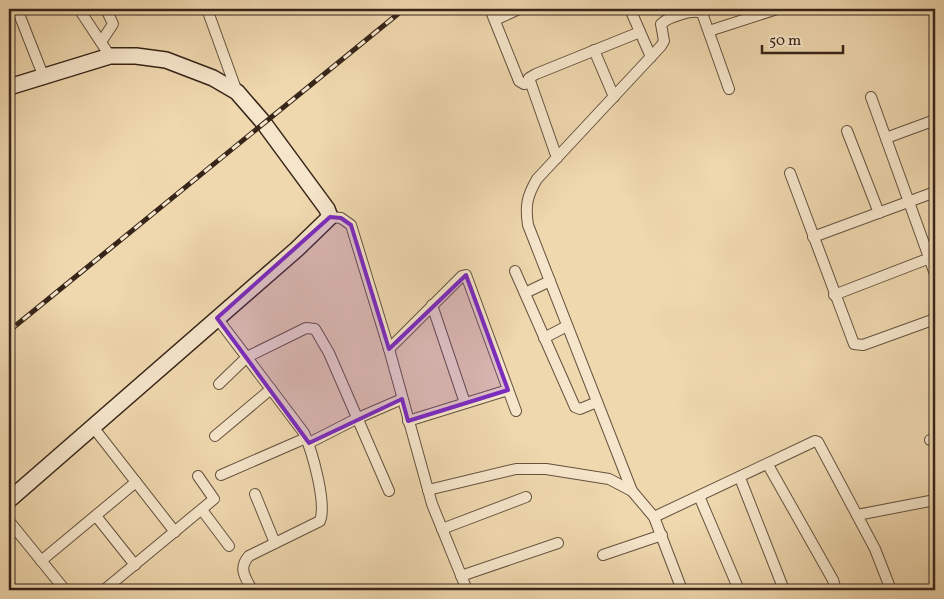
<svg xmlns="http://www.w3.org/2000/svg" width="944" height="599" font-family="Vollkorn,serif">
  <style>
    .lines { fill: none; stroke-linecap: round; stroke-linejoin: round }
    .street-casing { stroke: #65523e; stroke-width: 12 }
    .secondary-casing { stroke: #372519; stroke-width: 18 }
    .street { stroke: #f5e5ca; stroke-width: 10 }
    .secondary { stroke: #f5e5ca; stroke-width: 15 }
    .rail-casing { stroke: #372519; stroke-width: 5 }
    .rail { stroke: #f5e5ca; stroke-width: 3; stroke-dasharray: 9; stroke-linecap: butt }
    .marked { fill: #7b2cbf; fill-opacity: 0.2; stroke: #7b2cbf; stroke-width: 4; stroke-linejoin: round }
  </style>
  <rect width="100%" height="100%" fill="#efd7ae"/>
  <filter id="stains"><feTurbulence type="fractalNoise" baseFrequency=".004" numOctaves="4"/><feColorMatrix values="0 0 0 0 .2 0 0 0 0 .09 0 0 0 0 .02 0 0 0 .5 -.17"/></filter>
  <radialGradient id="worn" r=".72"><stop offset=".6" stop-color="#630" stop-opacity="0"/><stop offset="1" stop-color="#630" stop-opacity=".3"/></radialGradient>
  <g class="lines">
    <defs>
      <g id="street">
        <path d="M17,9L43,75"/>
        <path d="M79,9L110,56"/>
        <path d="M207,9L237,92"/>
        <path d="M490,9L519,81L524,84L529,83"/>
        <path d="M630,9L651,57"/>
        <path d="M495,20L519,9"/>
        <path d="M709,31L777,9"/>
        <path d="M101,42L113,24L106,9"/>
        <path d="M594,50L614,97"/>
        <path d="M871,97L935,274"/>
        <path d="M847,131L879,213"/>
        <path d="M886,138L935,120"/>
        <path d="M557,158L529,78L536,74L640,32"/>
        <path d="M790,173L854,344L863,345L935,319"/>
        <path d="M330,217L341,218L351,225L389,349L432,504L467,590"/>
        <path d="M813,237L935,192"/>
        <path d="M515,271L575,407L580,409L597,402"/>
        <path d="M525,293L550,281"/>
        <path d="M834,295L935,256"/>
        <path d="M432,305L465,403"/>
        <path d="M217,318L304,433C312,451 327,503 320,521L249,556C238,568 245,577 252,590"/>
        <path d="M544,338L567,326"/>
        <path d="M389,349L462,276L466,275L516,411"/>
        <path d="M219,384L247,357L306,328L315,329L329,353L389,491"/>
        <path d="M408,421L508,390"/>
        <path d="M93,427L175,532"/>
        <path d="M215,436L271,389"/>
        <path d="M930,440L935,438"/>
        <path d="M309,443L358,418L402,399"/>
        <path d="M768,465L833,580L836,590"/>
        <path d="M221,475L306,438"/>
        <path d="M740,478L784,590"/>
        <path d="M428,490L516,469H546L609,479L632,491L654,517L682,590"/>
        <path d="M632,491L528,225C525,206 527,196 537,179L661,46L664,41L661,24C668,17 693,9 702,13L729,89"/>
        <path d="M255,494L275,543"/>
        <path d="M699,496L739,590"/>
        <path d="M202,510L229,546"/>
        <path d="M857,515L935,500"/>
        <path d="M96,516L135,565"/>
        <path d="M654,517L815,441L818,442L875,549L891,590"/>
        <path d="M9,521L65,590"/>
        <path d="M442,529L526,497"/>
        <path d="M603,555L662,535"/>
        <path d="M41,561L136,482"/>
        <path d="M461,576L558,543"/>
        <path d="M104,590L214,499L198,476"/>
      </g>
      <path id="secondary" d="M9,87L110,56H136L166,60L213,78L237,92L263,122L327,209L330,217L297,249L9,500"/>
    </defs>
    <use href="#street" class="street-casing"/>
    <use href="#secondary" class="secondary-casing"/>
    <use href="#street" class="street"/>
    <use href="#secondary" class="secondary"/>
    <defs>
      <path id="rail" d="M9,331L404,9"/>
    </defs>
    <use href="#rail" class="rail-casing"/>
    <use href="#rail" class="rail"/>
  </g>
  <path class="marked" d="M330,217L341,218L351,225L389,349L466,275L508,390L408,421L402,399L309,443L217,318Z"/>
  <rect width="944" height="599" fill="none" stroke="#efd7ae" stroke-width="30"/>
  <rect x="10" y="10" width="924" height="579" fill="none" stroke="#372519" stroke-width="2.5"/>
  <rect x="15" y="15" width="914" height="569" fill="none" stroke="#372519"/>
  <path d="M762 45v8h81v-8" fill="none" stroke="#372519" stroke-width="2.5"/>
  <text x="769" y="45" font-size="15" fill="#372519" stroke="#f5e5ca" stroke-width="4" paint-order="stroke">50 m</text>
  <rect width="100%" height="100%" filter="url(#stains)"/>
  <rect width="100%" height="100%" fill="url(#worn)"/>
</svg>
